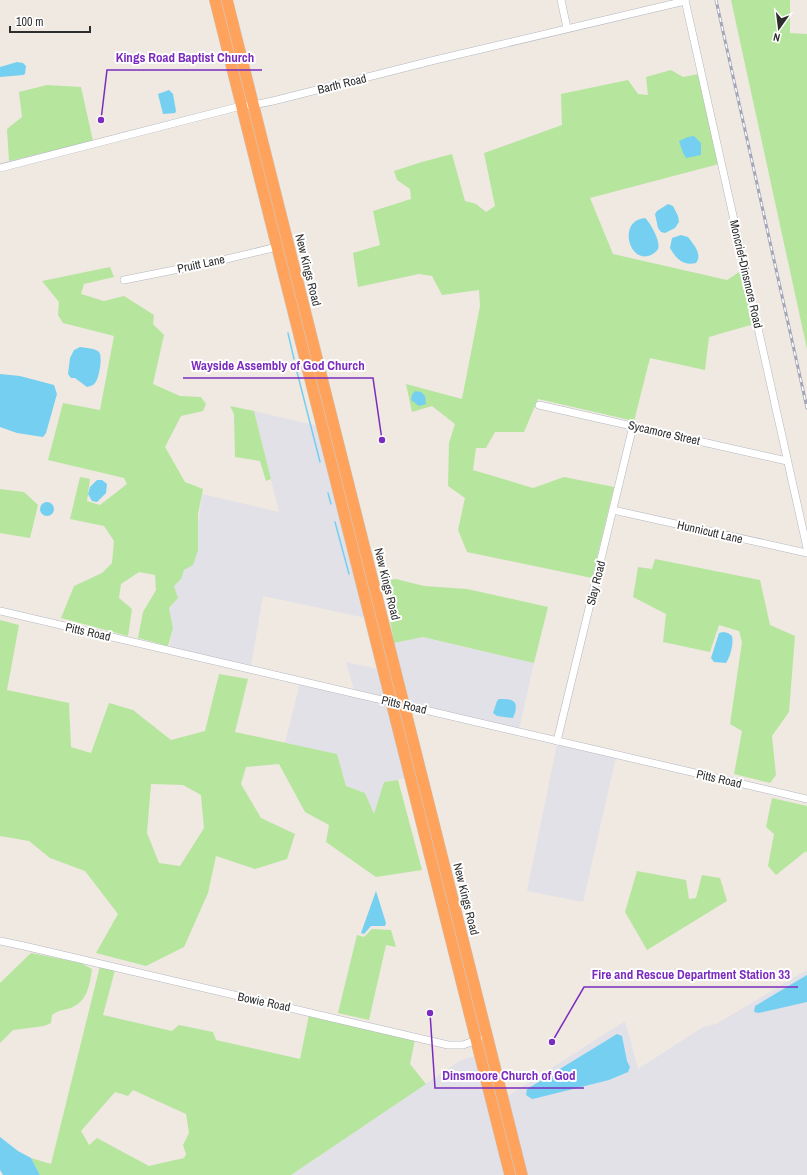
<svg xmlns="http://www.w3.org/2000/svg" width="807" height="1175" font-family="'Archivo Narrow',sans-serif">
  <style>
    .industrial { fill: #e3e1e8 }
    .green { fill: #b6e59e; fill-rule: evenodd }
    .water { fill: #75cff0 }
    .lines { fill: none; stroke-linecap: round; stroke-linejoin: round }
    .stream { stroke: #75cff0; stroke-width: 1.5 }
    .minor-casing { stroke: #b4b7c1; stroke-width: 8 }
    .highway-casing { stroke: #c9c9c9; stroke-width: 12 }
    .minor { stroke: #fff; stroke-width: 7 }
    .highway { stroke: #ffa35c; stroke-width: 11 }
    .rail-casing { stroke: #a3a6b8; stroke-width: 3 }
    .rail { stroke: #fff; stroke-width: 1.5; stroke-dasharray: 4.5; stroke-linecap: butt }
    .labels { text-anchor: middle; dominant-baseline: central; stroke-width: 4; stroke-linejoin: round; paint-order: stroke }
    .street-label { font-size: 12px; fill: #2e2e2e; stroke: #fff }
    .leader { fill: none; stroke: #7b2cbf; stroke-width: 1.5 }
    .callout-dot { fill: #7b2cbf; stroke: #fff; stroke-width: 1.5 }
    .callout-label { font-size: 13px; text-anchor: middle; font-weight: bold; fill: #7b2cbf; stroke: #fff; stroke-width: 4; stroke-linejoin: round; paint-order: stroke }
  </style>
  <rect width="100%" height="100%" fill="#efe9e1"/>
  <g class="industrial">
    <path d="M254,411L318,426L366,618L263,596L250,671L168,653L173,628L169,608L178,598L174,586L181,579L184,570L193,565L202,494L279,512Z"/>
    <path d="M423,637L534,663L518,734L410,709L394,643Z"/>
    <path d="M346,662L378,669L406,778L384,782L374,815L365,793L346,786L337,754L285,743L300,683L356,696Z"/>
    <path d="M557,744L616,757L583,902L527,891Z"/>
    <path d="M807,970V1175H526L506,1097L625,1021L638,1069L703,1027L716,1024Z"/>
    <path d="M476,1056L506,1175H291L461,1060Z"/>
  </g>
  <g class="green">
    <path d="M731,0H790V33L807,34V349Z"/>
    <path d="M671,70L683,77L699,74L719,164L590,198L613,254L727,280L742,270L754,324L709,337L705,370L650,358L634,421L538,399L524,432H495L486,448H476L473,470L533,488L564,477L614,487L592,578L467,552L458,530L465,498L448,486L449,443L455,424L432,406L412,412L406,384L462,399L480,306L479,290L442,295L432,276L419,274L358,287L353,253L380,245L373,211L411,199L410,189L397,180L394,171L422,162L452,154L465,201L476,204L486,212L495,206L484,153L562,125L561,94L628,80L638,94L648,95L646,77Z"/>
    <path d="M47,85L81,87L93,141L9,161L7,129L22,117L19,92Z"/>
    <path d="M110,267L114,277L84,284L81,294L104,301L124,296L154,315L153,324L164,335L153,384L180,396L201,397L206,404L203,411L181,416L165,447L185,482L203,489L198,514V550L193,565L184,570L181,579L174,586L178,598L169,608L173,628L168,646L138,638L143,612L156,590L155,575L139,572L121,584L119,598L132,609L128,636L61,618L74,586L102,573L112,563L114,541L104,526L70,519L80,477L90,479L87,501L100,505L127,484L124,478L48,460L63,403L100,410L114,336L63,323L58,315L59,302L42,281Z"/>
    <path d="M230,406L254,411L271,479L266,481L260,461L235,457L234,414Z"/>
    <path d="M0,489L24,492L38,505L30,538L0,533Z"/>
    <path d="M655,559L760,580L770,625L795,636L789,712L772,736L776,775L770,783L734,774L742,731L730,724L742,642L739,631L719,625L710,652L663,642L666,614L633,597L638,567L652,569Z"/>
    <path d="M396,579L424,586L467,589L548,607L534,663L423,637L394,643L383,581Z"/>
    <path d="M0,620L19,625L7,690L69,703L71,747L91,753L109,703L133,710L171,740L205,731L219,674L248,679L235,732L337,754L346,786L365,793L374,814L384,782L398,780L422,870L376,877L326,842L329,825L305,812L279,764L246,767L241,784L261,818L295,834L287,859L255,869L216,856L208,893L184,947L146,966L96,953L118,914L85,871L50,858L29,841L0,836ZM151,784L183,785L201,795L204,828L180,866L159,863L147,833Z"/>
    <path d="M772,798L807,806V853L806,851L776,875L768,866L774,834L766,827Z"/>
    <path d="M637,871L686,880L689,899L696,898L702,875L720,878L727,901L647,950L625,912Z"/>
    <path d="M372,929L391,930L396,947L386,945L369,1020L338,1013L357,935L364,937Z"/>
    <path d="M31,953L81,963L92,969C90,983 88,1000 73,1007C64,1011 62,1008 52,1015L51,1023L44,1026L13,1030L0,1043V983Z"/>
    <path d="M100,966L115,970L103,1015L172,1031L179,1025L213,1032L216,1040L300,1059L309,1015L415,1039L410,1064L426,1084L291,1175H40L31,1158L51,1164ZM133,1090L186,1114L189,1133L183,1145L186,1154L184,1158L149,1166L97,1138L89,1145L81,1131L115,1092L128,1096Z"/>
  </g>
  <g class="water">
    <path d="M17,62L23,63L26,66L25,74L23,75L0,77V67Z"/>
    <path d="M169,90L173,94L176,111L175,113L163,114L158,94Z"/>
    <path d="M694,136L701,143V155L686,158L683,153L679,141L688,137Z"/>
    <path d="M668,204L673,206L678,216L679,222L675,228L665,233L661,232L658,228L655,214L657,211Z"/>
    <path d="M645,218C650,222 661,242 658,249C657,251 653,254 651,255C629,265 617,220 645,218Z"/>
    <path d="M681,235L688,237C693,244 703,254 696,263C682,266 676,258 670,248L672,238Z"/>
    <path d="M80,347C86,348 95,348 99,352C103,357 99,379 95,383C93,386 90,386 87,387L75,378H71L68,374L70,358L74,350Z"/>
    <path d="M0,374L20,376L54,385L57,394L46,433L43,437L17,433L0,427Z"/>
    <path d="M415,391L421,392L425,396L426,404L419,406L411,400L412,395Z"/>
    <path d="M97,480H102L107,484L106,493L97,502L92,501L88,494L90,487Z"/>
    <circle cx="47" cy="509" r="7"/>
    <path d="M723,632L728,633L732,636C734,644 730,657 726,663L714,662L711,658L719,633Z"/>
    <path d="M499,699C516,698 519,703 513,718L497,716L493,713L497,701Z"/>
    <path d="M376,891L386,923L385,926H371L364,934L361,933Z"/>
    <path d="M807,975V1002L759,1013L754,1012L755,1006Z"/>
    <path d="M617,1034L622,1036L627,1061L630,1067L628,1072L609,1080L537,1098L532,1099L526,1095L527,1089Z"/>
    <path d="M0,1137L18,1151L31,1158L40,1175H3L0,1170Z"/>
  </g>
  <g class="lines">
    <g class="stream">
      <path d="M288,333L294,359"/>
      <path d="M296,368L320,462"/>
      <path d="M328,493L331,504"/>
      <path d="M335,522L349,574"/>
    </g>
    <defs>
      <g id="minor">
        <path d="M561,0L567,28"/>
        <path d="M685,0L807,548"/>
        <path d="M0,168L241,106L253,105L273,101L435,60L685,1"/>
        <path d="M124,280L214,262L277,247"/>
        <path d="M539,405L787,461"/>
        <path d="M613,510L807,553"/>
        <path d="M0,611L807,799"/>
        <path d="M557,741L633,426"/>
        <path d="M0,941L24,946L448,1045H463L479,1039"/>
      </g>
      <g id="highway">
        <path d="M215,0L510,1175"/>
        <path d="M227,0L522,1175"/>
      </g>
    </defs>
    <use href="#minor" class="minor-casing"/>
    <use href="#highway" class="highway-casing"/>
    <use href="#minor" class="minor"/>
    <use href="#highway" class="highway"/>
    <defs>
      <path id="rail" d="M716,0L807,408"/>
    </defs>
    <use href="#rail" class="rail-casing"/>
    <use href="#rail" class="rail"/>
  </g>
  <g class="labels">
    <g class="street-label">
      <text transform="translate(342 84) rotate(-14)">Barth Road</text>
      <text transform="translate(201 264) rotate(-12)">Pruitt Lane</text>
      <text transform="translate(308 270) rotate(76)">New Kings Road</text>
      <text transform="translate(746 274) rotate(77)">Moncrief-Dinsmore Road</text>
      <text transform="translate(664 433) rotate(13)">Sycamore Street</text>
      <text transform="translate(710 532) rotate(13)">Hunnicutt Lane</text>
      <text transform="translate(596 583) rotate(-76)">Slay Road</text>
      <text transform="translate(387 584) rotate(76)">New Kings Road</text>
      <text transform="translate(88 632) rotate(13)">Pitts Road</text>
      <text transform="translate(404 705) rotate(13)">Pitts Road</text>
      <text transform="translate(719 779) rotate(13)">Pitts Road</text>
      <text transform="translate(466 899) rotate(76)">New Kings Road</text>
      <text transform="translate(264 1002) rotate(12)">Bowie Road</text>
    </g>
  </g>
  <path class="leader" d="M101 120L107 70H262M382 440L373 378H183M552 1042L584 987H798M430 1013L435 1088H584"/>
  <g class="callout-dot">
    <circle cx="101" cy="120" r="4"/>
    <circle cx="382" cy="440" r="4"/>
    <circle cx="552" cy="1042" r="4"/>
    <circle cx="430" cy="1013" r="4"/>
  </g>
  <g class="callout-label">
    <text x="185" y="62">Kings Road Baptist Church</text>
    <text x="278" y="370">Wayside Assembly of God Church</text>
    <text x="691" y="979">Fire and Rescue Department Station 33</text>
    <text x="509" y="1080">Dinsmoore Church of God</text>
  </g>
  <g transform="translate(779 28) rotate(194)" stroke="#ffffff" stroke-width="3" paint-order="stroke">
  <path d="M0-3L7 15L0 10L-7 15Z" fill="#2e2e2e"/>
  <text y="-6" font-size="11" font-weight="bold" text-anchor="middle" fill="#2e2e2e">N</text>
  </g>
  <path d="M10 26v6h80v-6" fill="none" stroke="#2e2e2e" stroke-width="2"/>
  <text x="16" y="26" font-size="12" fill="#2e2e2e" stroke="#ffffff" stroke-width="3" paint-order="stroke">100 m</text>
</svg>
